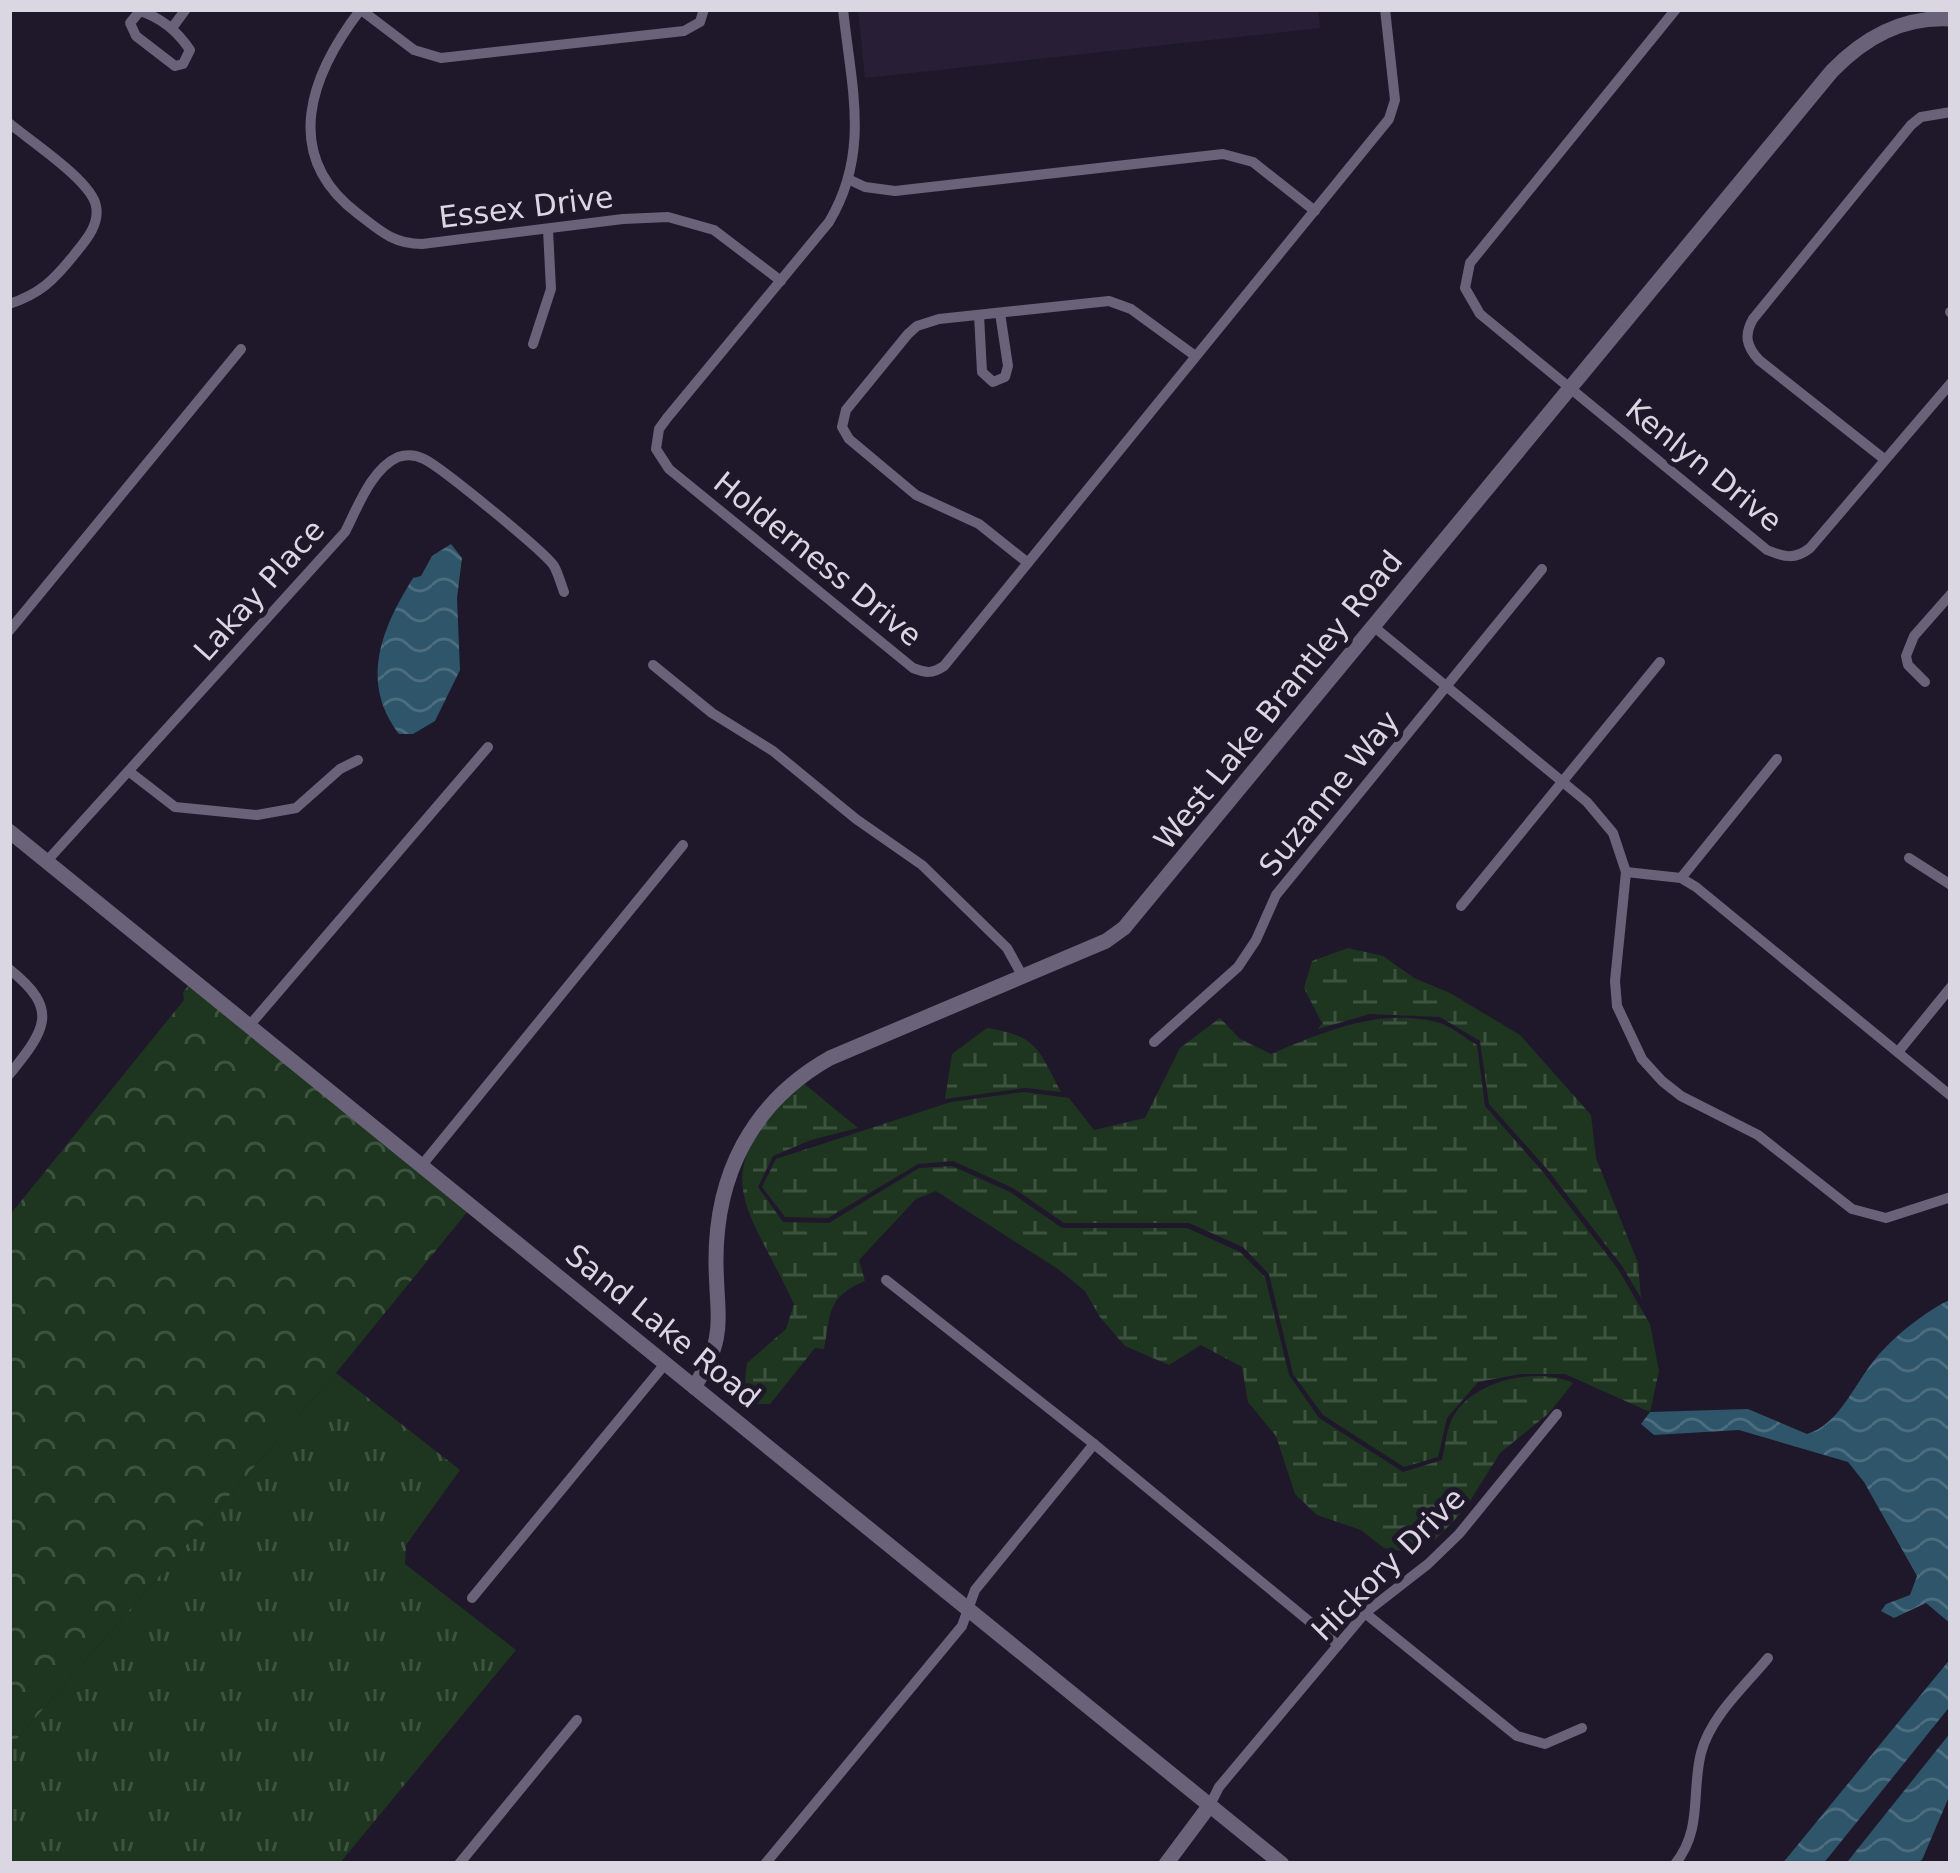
<svg xmlns="http://www.w3.org/2000/svg" width="1960" height="1873" font-family="'DejaVu Sans',sans-serif">
  <style>
    .built { fill: #281e36 }
    .grass { fill: url(#grass-tufts) }
    .forest { fill: url(#forest-crowns) }
    .wetland { fill: url(#wetland-marsh) }
    .water { fill: url(#water-waves) }
    .lines { fill: none; stroke-linecap: round; stroke-linejoin: round }
    .street { stroke: #6a6278; stroke-width: 10 }
    .secondary { stroke: #6a6278; stroke-width: 15 }
    .labels { text-anchor: middle; dominant-baseline: central; stroke-width: 10; stroke-linejoin: round; paint-order: stroke }
    .street-label { font-size: 30px; fill: #dad6e2; stroke: #1f182a }
  </style>
  <defs>
    <pattern id="grass-tufts" width="24" height="20" patternUnits="userSpaceOnUse" patternTransform="scale(3)"><rect width="24" height="20" fill="#1e3520"/><path d="M3 7l-1-3M5 7V3M7 7l1-3M15 17l-1-3M17 17v-4M19 17l1-3" fill="none" stroke="#3e5240"/></pattern>
    <pattern id="forest-crowns" width="20" height="18" patternUnits="userSpaceOnUse" patternTransform="scale(3)"><rect width="20" height="18" fill="#1e3520"/><path d="M2 6a3 3 0 1 1 6 0M12 15a3 3 0 1 1 6 0" fill="none" stroke="#3e5240"/></pattern>
    <pattern id="wetland-marsh" width="20" height="14" patternUnits="userSpaceOnUse" patternTransform="scale(3)"><rect width="20" height="14" fill="#1e3520"/><path d="M1 5h8M5 5V1M11 12h8M15 12V8" fill="none" stroke="#3e5240"/></pattern>
    <pattern id="water-waves" width="16" height="10" patternUnits="userSpaceOnUse" patternTransform="scale(3)"><rect width="16" height="10" fill="#2e5569"/><path d="M0 5q4-4 8 0t8 0" fill="none" stroke="#4c6d7e"/></pattern>
  </defs>
  <rect width="100%" height="100%" fill="#1f182a"/>
  <path class="built" d="M858,9H1318L1320,28L865,78Z"/>
  <path class="grass" d="M336,1373L460,1470L406,1545L405,1564L516,1650L339,1864H9V1748Z"/>
  <path class="forest" d="M189,985L468,1211L336,1373L9,1748V1216L184,1000L183,992Z"/>
  <g class="wetland">
    <path d="M1348,948L1383,956L1414,978L1450,993L1520,1035L1591,1115L1596,1158L1638,1263L1641,1298L1622,1266L1547,1169L1489,1104L1480,1041L1440,1017L1370,1014L1318,1029L1322,1023L1304,988L1312,961Z"/>
    <path d="M1220,1018L1240,1039L1271,1054C1324,1032 1378,1008 1436,1022C1450,1025 1465,1038 1477,1045L1485,1106L1543,1172L1618,1269L1650,1324L1659,1371L1650,1412L1565,1374H1521L1478,1382L1447,1418L1438,1457L1404,1467L1323,1415L1293,1374L1269,1274L1243,1247L1189,1223H1064L1013,1188L953,1161L918,1164L828,1218L785,1217L762,1187L776,1159L951,1102L1024,1092L1069,1098L1094,1130L1145,1118L1180,1048Z"/>
    <path d="M987,1028C1037,1036 1038,1048 1061,1092L1026,1088L945,1099L952,1054Z"/>
    <path d="M802,1082L858,1128L811,1140L773,1156L758,1187L783,1222L829,1223L919,1168L952,1166L1010,1192L1062,1228H1187L1240,1252L1265,1277L1289,1375L1319,1418L1403,1472L1442,1460C1445,1448 1446,1433 1451,1421C1469,1381 1535,1366 1573,1383L1549,1413L1500,1453L1465,1509L1436,1539L1407,1552L1384,1548L1361,1530L1317,1515L1295,1494L1276,1436L1248,1402L1242,1367L1201,1345L1169,1365L1125,1346L1100,1317L1085,1291L1058,1269L936,1191L916,1199L859,1260L865,1281C826,1297 831,1314 824,1349L815,1348L770,1404H753L744,1387L747,1363L786,1329L794,1304C745,1199 704,1177 802,1082Z"/>
  </g>
  <g class="water">
    <path d="M451,544L462,558L457,598L460,670L435,721L413,734H399C359,681 382,628 413,578L421,576L432,556Z"/>
    <path d="M1951,1299V1624L1926,1603L1894,1618L1881,1611L1886,1604L1910,1595L1917,1576L1864,1482L1848,1462L1739,1430L1654,1435L1641,1424L1650,1412L1748,1409L1807,1434C1840,1424 1854,1384 1876,1358C1894,1336 1926,1311 1951,1299Z"/>
    <path d="M1951,1658V1705L1823,1864H1782Z"/>
    <path d="M1951,1732V1792L1922,1860L1911,1864H1852L1848,1861Z"/>
  </g>
  <g class="lines">
    <g class="street">
      <path d="M360,9L414,50L441,58L684,31L700,22L704,9"/>
      <path d="M361,9C311,74 280,154 357,213C379,230 393,244 422,244L623,219L668,217L714,230L781,281"/>
      <path d="M843,9C851,86 871,152 829,222L667,418L659,429L656,449L669,469L913,668C926,673 932,674 944,666L1389,119L1395,100L1385,9"/>
      <path d="M1676,9L1470,263L1465,288L1480,314L1767,550C1784,557 1795,560 1810,548L1951,383"/>
      <path d="M140,11C162,18 178,32 190,50L183,64L175,66L136,36L130,23Z"/>
      <path d="M172,28L186,9"/>
      <path d="M9,123C29,140 92,181 96,206C100,225 85,241 74,255C54,280 40,294 9,304"/>
      <path d="M850,180L865,187L895,191L1223,154L1253,162L1315,211"/>
      <path d="M1950,312L1951,313"/>
      <path d="M979,315L982,372L993,382L1005,377L1008,366L1000,313"/>
      <path d="M533,344L551,289L548,230"/>
      <path d="M1884,459L1759,360C1746,346 1744,335 1753,319L1911,125L1921,117L1951,112"/>
      <path d="M1028,563L979,524L916,495L849,439L842,427L846,410L908,334L917,326L939,319L1109,301L1131,309L1194,355"/>
      <path d="M1373,626L1587,802L1613,833L1626,872L1615,981L1617,1006L1642,1059L1662,1081L1681,1096L1758,1135L1852,1209L1886,1218L1951,1197"/>
      <path d="M9,631L241,349"/>
      <path d="M653,665L712,713L773,751L856,819L922,865L1007,948L1023,977"/>
      <path d="M1925,682L1908,665L1906,656L1914,636L1951,594"/>
      <path d="M131,773L175,807L257,815L296,808L340,769L358,760"/>
      <path d="M1909,858L1951,885"/>
      <path d="M46,862L345,532C357,509 371,469 398,457C407,454 416,455 424,459C441,467 545,552 554,566C558,573 561,584 564,592"/>
      <path d="M1626,872L1681,878L1696,887L1951,1096"/>
      <path d="M1681,878L1777,759"/>
      <path d="M1461,906L1660,662"/>
      <path d="M9,969C61,1010 45,1030 9,1075"/>
      <path d="M249,1026L488,747"/>
      <path d="M1154,1042L1238,967L1256,940L1276,895L1542,569"/>
      <path d="M1898,1052L1951,987"/>
      <path d="M422,1165L683,845"/>
      <path d="M886,1280L1094,1444L1338,1645"/>
      <path d="M472,1598L665,1364"/>
      <path d="M1365,1613L1517,1736L1545,1744L1582,1728"/>
      <path d="M1210,1805L1219,1787L1365,1613L1428,1564L1459,1534L1557,1414"/>
      <path d="M459,1864L577,1720"/>
      <path d="M765,1864L962,1626L975,1590L1094,1444"/>
      <path d="M1675,1864C1703,1829 1691,1793 1701,1753C1710,1717 1745,1686 1768,1658"/>
    </g>
    <g class="secondary">
      <path d="M9,831L1282,1864"/>
      <path d="M694,1387C727,1337 717,1321 716,1264C715,1175 752,1102 830,1058L1106,941L1124,928L1832,71C1865,37 1903,16 1951,19"/>
      <path d="M1166,1864L1210,1805"/>
    </g>
  </g>
  <g class="labels">
    <g class="street-label">
      <text transform="translate(526 207) rotate(-7)">Essex Drive</text>
      <text transform="translate(1704 465) rotate(39)">Kenlyn Drive</text>
      <text transform="translate(818 559) rotate(39)">Holderness Drive</text>
      <text transform="translate(259 590) rotate(-48)">Lakay Place</text>
      <text transform="translate(1278 700) rotate(-51)">West Lake Brantley Road</text>
      <text transform="translate(1329 793) rotate(-51)">Suzanne Way</text>
      <text transform="translate(663 1326) rotate(39)">Sand Lake Road</text>
      <text transform="translate(1388 1564) rotate(-45)">Hickory Drive</text>
    </g>
  </g>
  <rect width="1960" height="1873" fill="none" stroke="#dad6e2" stroke-width="24"/>
</svg>
